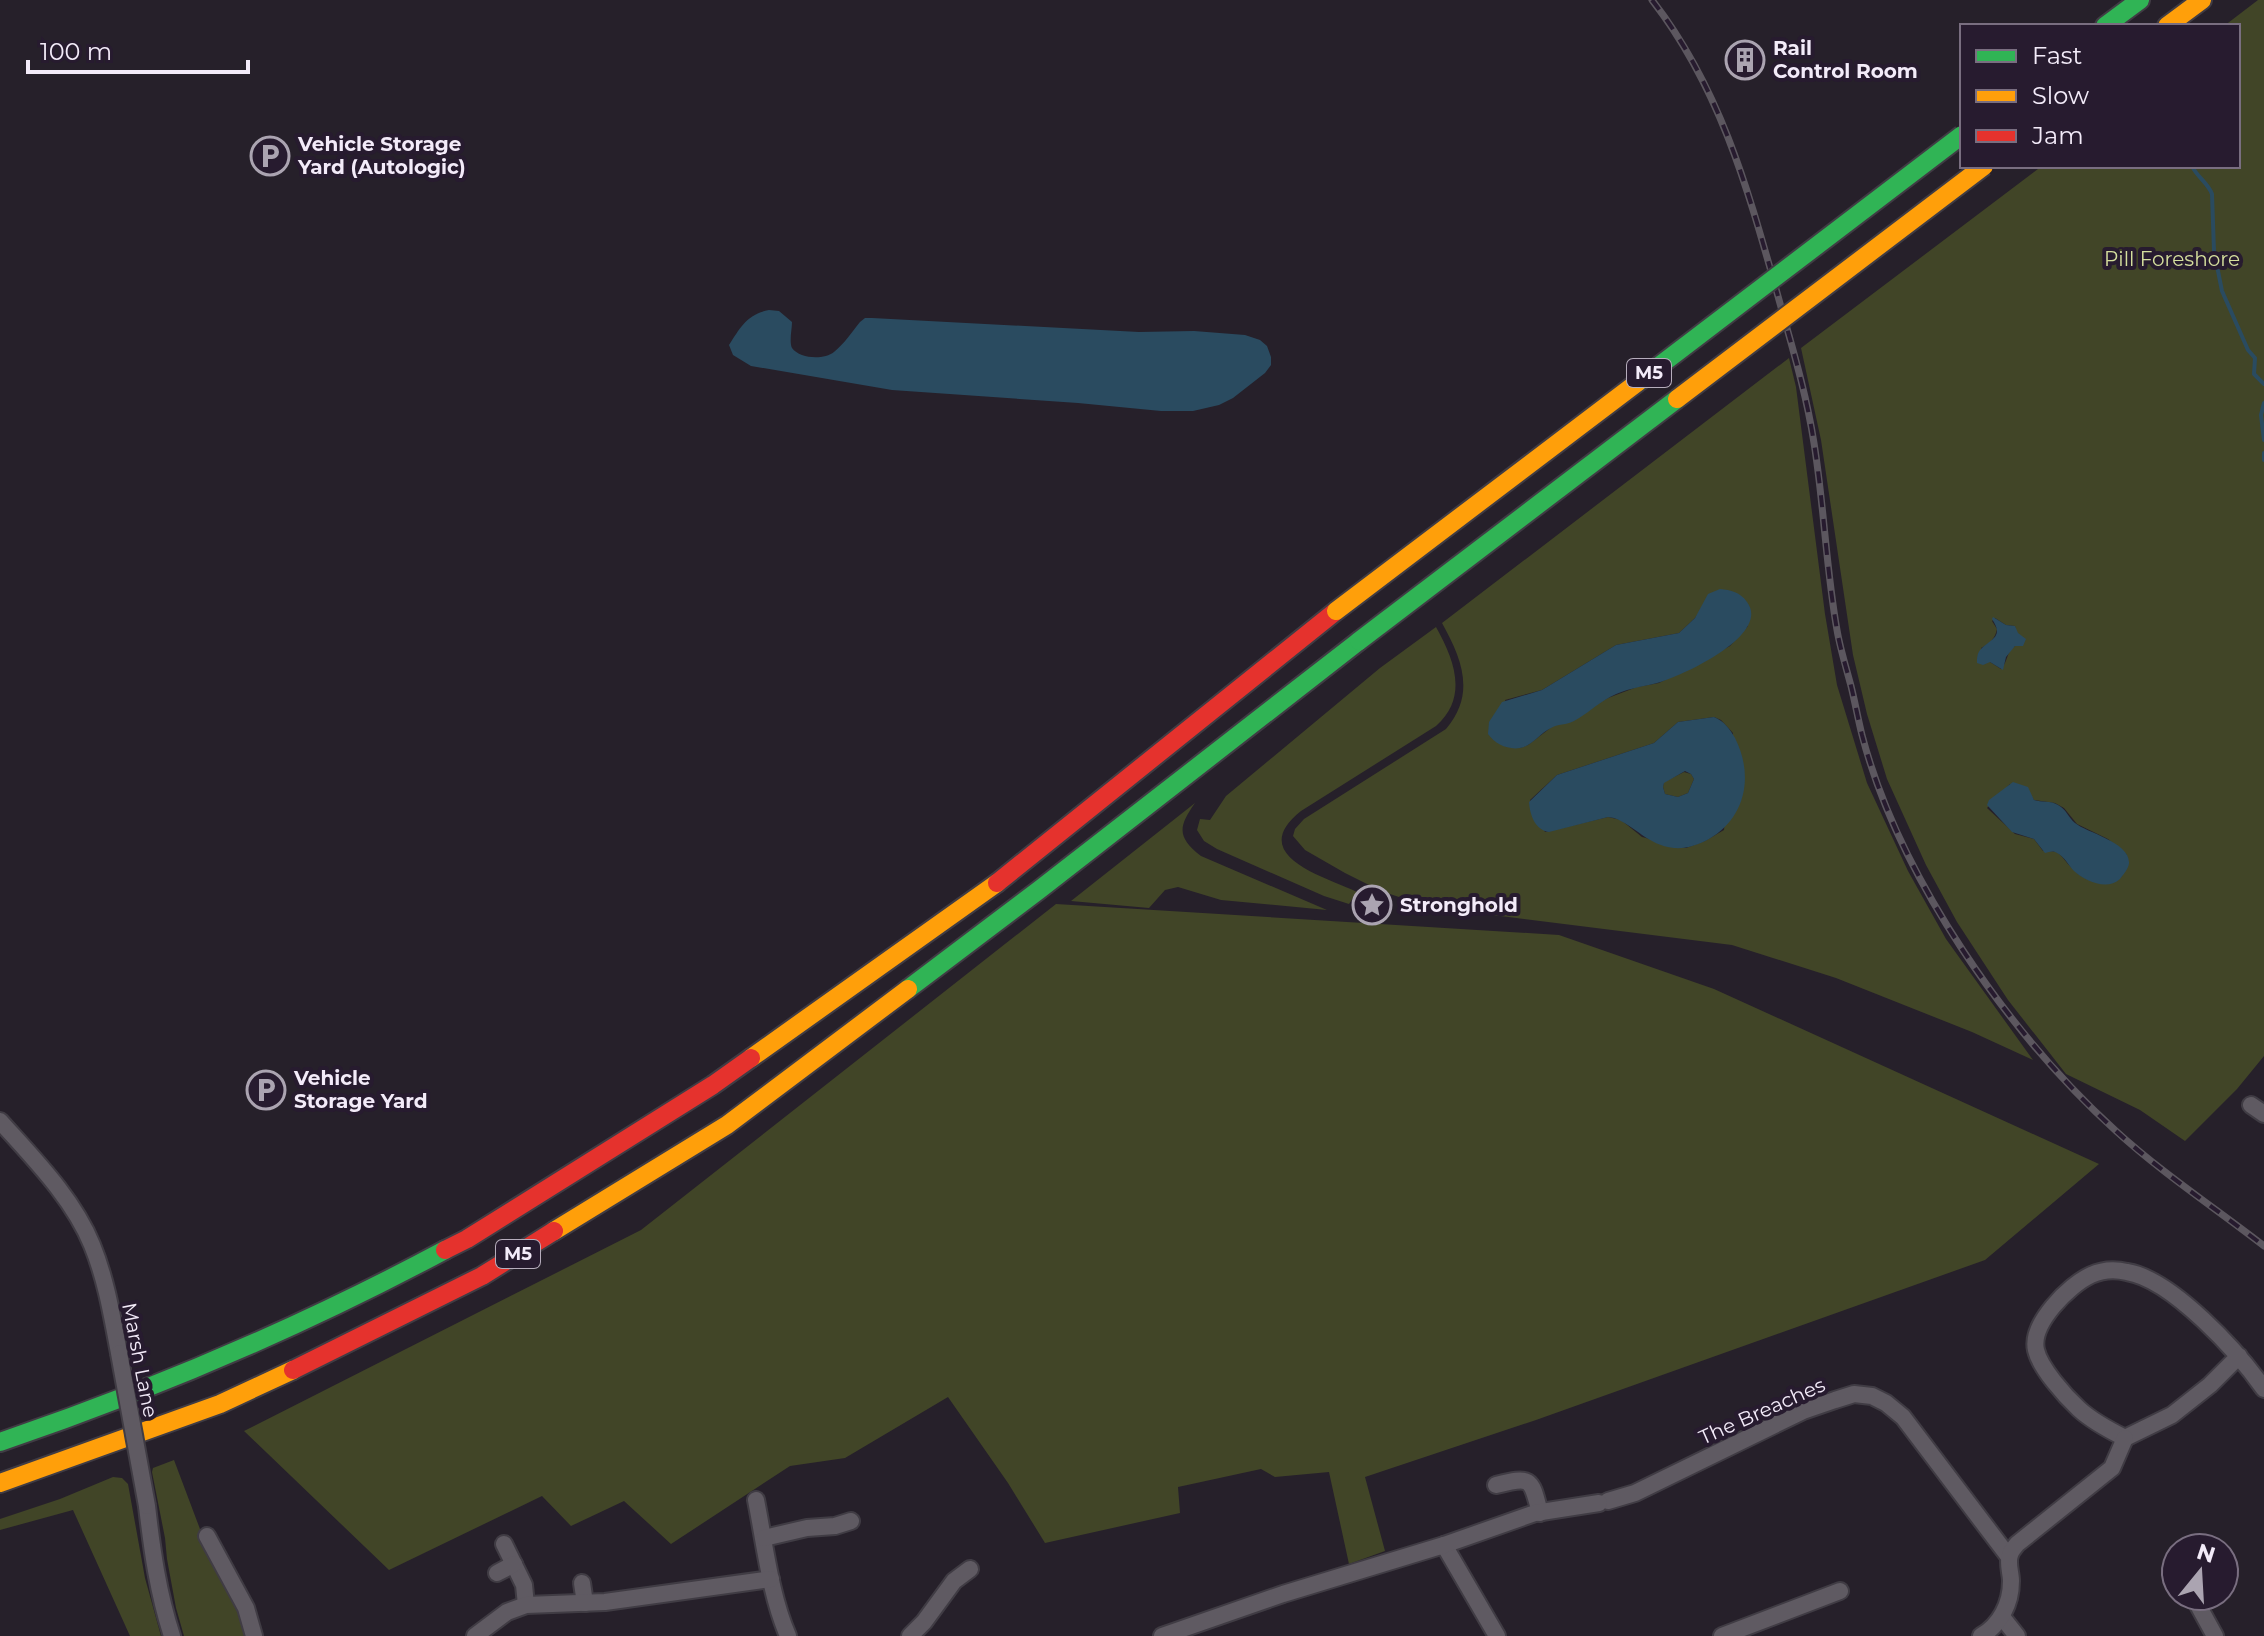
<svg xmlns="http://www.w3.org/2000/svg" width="2264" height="1636" font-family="Montserrat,sans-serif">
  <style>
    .green { fill: #414527; fill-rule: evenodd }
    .water { fill: #2a4b60; fill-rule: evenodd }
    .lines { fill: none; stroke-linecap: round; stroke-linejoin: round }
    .stream { stroke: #2a4b60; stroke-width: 4 }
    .street-casing { stroke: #403c44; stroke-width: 20 }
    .fast-casing { stroke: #403c44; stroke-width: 22 }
    .slow-casing { stroke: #403c44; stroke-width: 22 }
    .jam-casing { stroke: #403c44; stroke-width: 22 }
    .street { stroke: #5f5a62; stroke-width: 16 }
    .fast { stroke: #30b455; stroke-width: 18 }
    .slow { stroke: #ff9f0a; stroke-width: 18 }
    .jam { stroke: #e5322d; stroke-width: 18 }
    .rail-casing { stroke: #5c575f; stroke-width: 7 }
    .rail { stroke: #271b2f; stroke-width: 4; stroke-dasharray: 12; stroke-linecap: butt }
    .street-bridge-casing { stroke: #403c44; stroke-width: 20; stroke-linecap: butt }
    .fast-bridge-casing { stroke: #403c44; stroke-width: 22; stroke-linecap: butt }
    .slow-bridge-casing { stroke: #403c44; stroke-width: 22; stroke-linecap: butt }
    .street-bridge { stroke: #5f5a62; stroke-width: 16 }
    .fast-bridge { stroke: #30b455; stroke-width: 18 }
    .slow-bridge { stroke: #ff9f0a; stroke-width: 18 }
    .labels { text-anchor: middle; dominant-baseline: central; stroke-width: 8; stroke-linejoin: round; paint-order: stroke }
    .shield { fill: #271b2f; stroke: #b6adbc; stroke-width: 2 }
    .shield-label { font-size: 18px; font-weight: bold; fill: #f3ebf9 }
    .poi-label { font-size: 20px; font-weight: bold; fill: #f3ebf9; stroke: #271b2f; text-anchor: start }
    .park-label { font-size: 20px; fill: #d5df9d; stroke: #271b2f }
    .street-label { font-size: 20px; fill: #f3ebf9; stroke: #271b2f }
  </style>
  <rect width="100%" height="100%" fill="#26202a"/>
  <g class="green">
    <path d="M2258,0H2264V1056L2237,1089L2185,1141L2140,1110L2066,1074L2008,1000L1957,922L1926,865L1887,779L1867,714L1853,655L1821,440L1801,348L2042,166H2238V26H2224ZM1995,618L2006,625L2015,626L2018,646H2015C2006,652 2008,662 2001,669L1990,662L1981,648C1990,643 1995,639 1997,629L1992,621ZM2010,784L2030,794L2034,800L2055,803L2064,808L2077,824L2108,839L2127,855C2126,867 2126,877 2114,881C2097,887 2080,878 2069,865C2065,861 2061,854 2056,852C2054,851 2045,851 2043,851L2034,839L2015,834L1987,808Z"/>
    <path d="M1789,358L1796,387L1825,614L1837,685L1867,783L1908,871L1946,939L2033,1060L1972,1032L1836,978L1732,945L1477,913L1414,902L1381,891L1345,873L1305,850L1293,836L1295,829L1304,819L1446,729C1476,694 1462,659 1442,623ZM1700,611L1748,626L1730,646L1659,683L1637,687L1608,698L1553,726L1528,745L1520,748L1505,700L1542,690L1616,645L1679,633L1695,618ZM1714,717L1721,720L1733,733L1724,830L1705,841L1686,848L1642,837L1621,820L1608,817L1545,832L1530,800L1557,775L1654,743L1678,722Z"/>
    <path d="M1436,627C1454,659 1469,697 1436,726L1301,811C1246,855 1322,876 1357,892L1349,904L1324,896L1217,849L1204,841L1197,830L1200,819L1210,820L1226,796L1380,668Z"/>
    <path d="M1684,772L1691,774L1694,779L1688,793L1678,797L1665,794L1663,787L1664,782Z"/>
    <path d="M1195,803C1178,827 1177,837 1201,856L1327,910L1221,900L1178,887L1165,890L1149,908L1071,901Z"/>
    <path d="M1056,904L1559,935L1714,989L2099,1164L1985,1260L1536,1420L1365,1477L1385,1551L1349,1564L1329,1472L1275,1477L1261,1469L1178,1487L1180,1513L1045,1543L1008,1483L948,1397L845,1458L790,1466L671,1544L624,1501L571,1526L542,1496L389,1570L244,1431L641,1230Z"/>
    <path d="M174,1460L203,1537L251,1636H184L176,1608L167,1559L165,1538L152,1472L153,1468Z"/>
    <path d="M113,1477L122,1478L128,1484L145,1578L161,1636H130L73,1510L0,1530V1519L60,1499Z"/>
  </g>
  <g class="water">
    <path d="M769,310L779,311L792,322C792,329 789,342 792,348C800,359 824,360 834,352C844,344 852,332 860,322L865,318H872L1139,332L1194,331L1245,335L1260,340L1267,346L1271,357V365L1265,373L1233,398L1219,405L1193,411H1161L1078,403L892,390L751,366L733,355L729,345C740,328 747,314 769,310Z"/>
    <path d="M1720,589C1731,590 1740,592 1747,602C1772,635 1680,677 1657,683C1641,687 1625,689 1610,697C1597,704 1587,714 1574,721C1567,725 1557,724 1551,728C1540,733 1532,746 1520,748C1508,750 1495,744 1488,734L1489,722L1502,702L1542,690L1616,645L1679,633L1695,618L1708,594Z"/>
    <path d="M1993,617L2006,625L2015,626L2018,633L2026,639L2023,646H2015L2006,657L2003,670L1990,662L1983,665L1977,663C1977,658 1977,653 1981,649C1992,638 2004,637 1992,619Z"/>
    <path d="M1714,717C1724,721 1730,729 1735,738C1754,775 1746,818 1709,839C1698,845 1686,849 1674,848C1647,845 1636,826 1614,818L1608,817L1549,832C1535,830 1530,815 1529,802L1557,775L1654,743L1678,722ZM1685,771L1691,774L1694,779L1688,793L1678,797L1665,794L1663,787L1664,783Z"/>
    <path d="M2013,782L2028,787L2034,800C2042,803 2050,800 2058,805C2066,809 2068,817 2075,823C2087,833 2130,842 2129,863C2129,868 2123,875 2120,879C2107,891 2085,881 2074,871C2069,866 2064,856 2057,853C2052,850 2050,852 2045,853L2034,839L2012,832L1987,805L1989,800Z"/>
  </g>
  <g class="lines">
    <g class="stream">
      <path d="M2192,166C2197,177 2208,183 2212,194L2214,251L2222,291L2248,350L2255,358L2254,374L2264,384"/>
      <path d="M2264,403L2261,415L2264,440"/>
      <path d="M2264,453V460"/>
    </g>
    <defs>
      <g id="street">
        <path d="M2251,1105L2264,1114"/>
        <path d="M0,1121C33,1158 73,1198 92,1245C106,1279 112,1316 119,1353"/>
        <path d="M2239,1356L2210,1385L2172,1415L2125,1438C2109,1430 2092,1421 2079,1409C2065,1396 2040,1368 2036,1350C2030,1324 2069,1285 2091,1275C2102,1270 2115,1269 2127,1272C2172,1279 2239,1353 2264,1389"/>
        <path d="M1496,1485C1532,1476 1531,1478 1540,1513"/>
        <path d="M756,1500C765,1545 770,1594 788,1636"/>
        <path d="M1608,1501L1635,1493L1803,1411L1835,1400L1854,1394L1872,1396L1886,1403L1903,1417L2009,1557"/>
        <path d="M147,1506C152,1550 158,1593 172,1636"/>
        <path d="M207,1536L246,1608L254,1636"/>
        <path d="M764,1538L807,1528L835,1526L851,1521"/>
        <path d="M504,1544L524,1585L526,1605"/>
        <path d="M1444,1545L1497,1636"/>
        <path d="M497,1573L514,1564"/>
        <path d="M582,1583L585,1603"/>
        <path d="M2198,1605L2215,1636"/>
        <path d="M2002,1617L2017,1636"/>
        <path d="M475,1636L507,1612L526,1605L605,1602L771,1579"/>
        <path d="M910,1636L924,1622L954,1581L970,1569"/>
        <path d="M1162,1636L1283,1594L1444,1545L1535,1513L1599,1503"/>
        <path d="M1722,1636L1840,1591"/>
        <path d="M1981,1636C2000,1625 2011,1604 2011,1581C2011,1573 2007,1563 2010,1555C2011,1551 2014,1548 2017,1544L2112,1468L2125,1438"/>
      </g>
      <g id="fast">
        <path d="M2105,26L2140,0"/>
        <path d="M908,989L1039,890L1359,641"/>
        <path d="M0,1442C153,1390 303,1326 445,1250"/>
      </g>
      <g id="slow">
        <path d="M2167,26L2202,0"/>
        <path d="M751,1058L997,883"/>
        <path d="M554,1231L727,1125L908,989"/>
        <path d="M0,1483L220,1404L293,1370"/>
      </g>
      <g id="jam">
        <path d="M997,883L1336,611"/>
        <path d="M445,1250L467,1239L713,1085L751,1058"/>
        <path d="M293,1370L482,1276L554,1231"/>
      </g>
    </defs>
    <use href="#street" class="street-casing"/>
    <use href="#fast" class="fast-casing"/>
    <use href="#slow" class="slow-casing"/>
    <use href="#jam" class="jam-casing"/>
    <use href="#street" class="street"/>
    <use href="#fast" class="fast"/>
    <use href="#slow" class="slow"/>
    <use href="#jam" class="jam"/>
    <defs>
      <path id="rail" d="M1652,0C1719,86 1747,186 1776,289C1790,340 1806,391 1814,443C1824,505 1826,568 1837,630C1840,648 1846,667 1851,686C1855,702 1858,719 1862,735C1899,877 2008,1033 2116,1131C2162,1173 2215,1208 2264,1246"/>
    </defs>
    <use href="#rail" class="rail-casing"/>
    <use href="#rail" class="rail"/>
    <defs>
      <path id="street-bridge" d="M119,1353L147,1506"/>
      <g id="fast-bridge">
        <path d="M1638,382L1962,135"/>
        <path d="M1359,641L1677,399"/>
      </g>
      <g id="slow-bridge">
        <path d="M1677,399L1984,166"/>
        <path d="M1336,611L1638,382"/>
      </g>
    </defs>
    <use href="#street-bridge" class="street-bridge-casing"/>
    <use href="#fast-bridge" class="fast-bridge-casing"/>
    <use href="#slow-bridge" class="slow-bridge-casing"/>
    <use href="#street-bridge" class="street-bridge"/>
    <use href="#fast-bridge" class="fast-bridge"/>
    <use href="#slow-bridge" class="slow-bridge"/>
  </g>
  <defs>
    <symbol id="building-ring" viewBox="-11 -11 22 22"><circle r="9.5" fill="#271b2f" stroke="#aba4b1" stroke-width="1.5"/><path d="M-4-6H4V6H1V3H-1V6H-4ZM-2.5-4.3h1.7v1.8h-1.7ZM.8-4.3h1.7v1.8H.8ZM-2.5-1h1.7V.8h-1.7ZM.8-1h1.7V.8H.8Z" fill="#aba4b1"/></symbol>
    <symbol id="parking-ring" viewBox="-11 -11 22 22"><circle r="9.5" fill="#271b2f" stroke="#aba4b1" stroke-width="1.5"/><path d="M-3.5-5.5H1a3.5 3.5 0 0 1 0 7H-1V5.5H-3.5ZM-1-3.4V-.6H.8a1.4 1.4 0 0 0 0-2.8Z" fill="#aba4b1"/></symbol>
    <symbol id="sight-ring" viewBox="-11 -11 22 22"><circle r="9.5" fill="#271b2f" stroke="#aba4b1" stroke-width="1.5"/><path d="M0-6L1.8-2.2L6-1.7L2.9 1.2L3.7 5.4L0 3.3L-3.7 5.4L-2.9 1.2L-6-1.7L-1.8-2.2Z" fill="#aba4b1"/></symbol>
  </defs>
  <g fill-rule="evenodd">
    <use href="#building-ring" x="1723" y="38" width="44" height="44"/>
    <use href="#parking-ring" x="248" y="134" width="44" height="44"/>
    <use href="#sight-ring" x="1350" y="883" width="44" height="44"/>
    <use href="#parking-ring" x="244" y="1068" width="44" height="44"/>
  </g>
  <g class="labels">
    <g class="shield">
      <rect x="1627" y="359" width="44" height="28" rx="6"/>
      <rect x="496" y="1240" width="44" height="28" rx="6"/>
    </g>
    <g class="shield-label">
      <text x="1649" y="373">M5</text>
      <text x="518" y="1254">M5</text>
    </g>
    <g class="poi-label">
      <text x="1773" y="48">Rail<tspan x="1773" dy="23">Control Room</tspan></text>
      <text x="298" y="144">Vehicle Storage<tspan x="298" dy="23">Yard (Autologic)</tspan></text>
      <text x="1400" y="905">Stronghold</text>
      <text x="294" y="1078">Vehicle<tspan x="294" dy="23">Storage Yard</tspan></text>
    </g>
    <g class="park-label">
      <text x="2172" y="259">Pill Foreshore</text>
    </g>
    <g class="street-label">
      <text transform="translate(140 1360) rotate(79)">Marsh Lane</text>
      <text transform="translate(1762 1411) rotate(-24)">The Breaches</text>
    </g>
  </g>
  <rect x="1960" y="24" width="280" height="144" fill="#271b2f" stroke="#796e80" stroke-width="2"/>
  <rect x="1976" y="50" width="40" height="12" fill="#30b455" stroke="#796e80" stroke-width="2"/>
  <text x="2032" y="64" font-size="24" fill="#f3ebf9">Fast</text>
  <rect x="1976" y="90" width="40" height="12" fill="#ff9f0a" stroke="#796e80" stroke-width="2"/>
  <text x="2032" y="104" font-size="24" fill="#f3ebf9">Slow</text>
  <rect x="1976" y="130" width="40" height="12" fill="#e5322d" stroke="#796e80" stroke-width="2"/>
  <text x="2032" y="144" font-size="24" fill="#f3ebf9">Jam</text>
  <g transform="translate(2200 1572) rotate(18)"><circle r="38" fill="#271b2f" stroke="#796e80" stroke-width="2"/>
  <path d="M0-6L14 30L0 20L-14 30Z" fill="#aba4b1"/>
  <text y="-12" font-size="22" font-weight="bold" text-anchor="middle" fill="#f3ebf9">N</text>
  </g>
  <path d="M28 60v12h220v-12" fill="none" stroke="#f3ebf9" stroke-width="4"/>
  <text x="40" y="60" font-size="24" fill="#f3ebf9" stroke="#271b2f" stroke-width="6" paint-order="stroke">100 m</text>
</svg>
